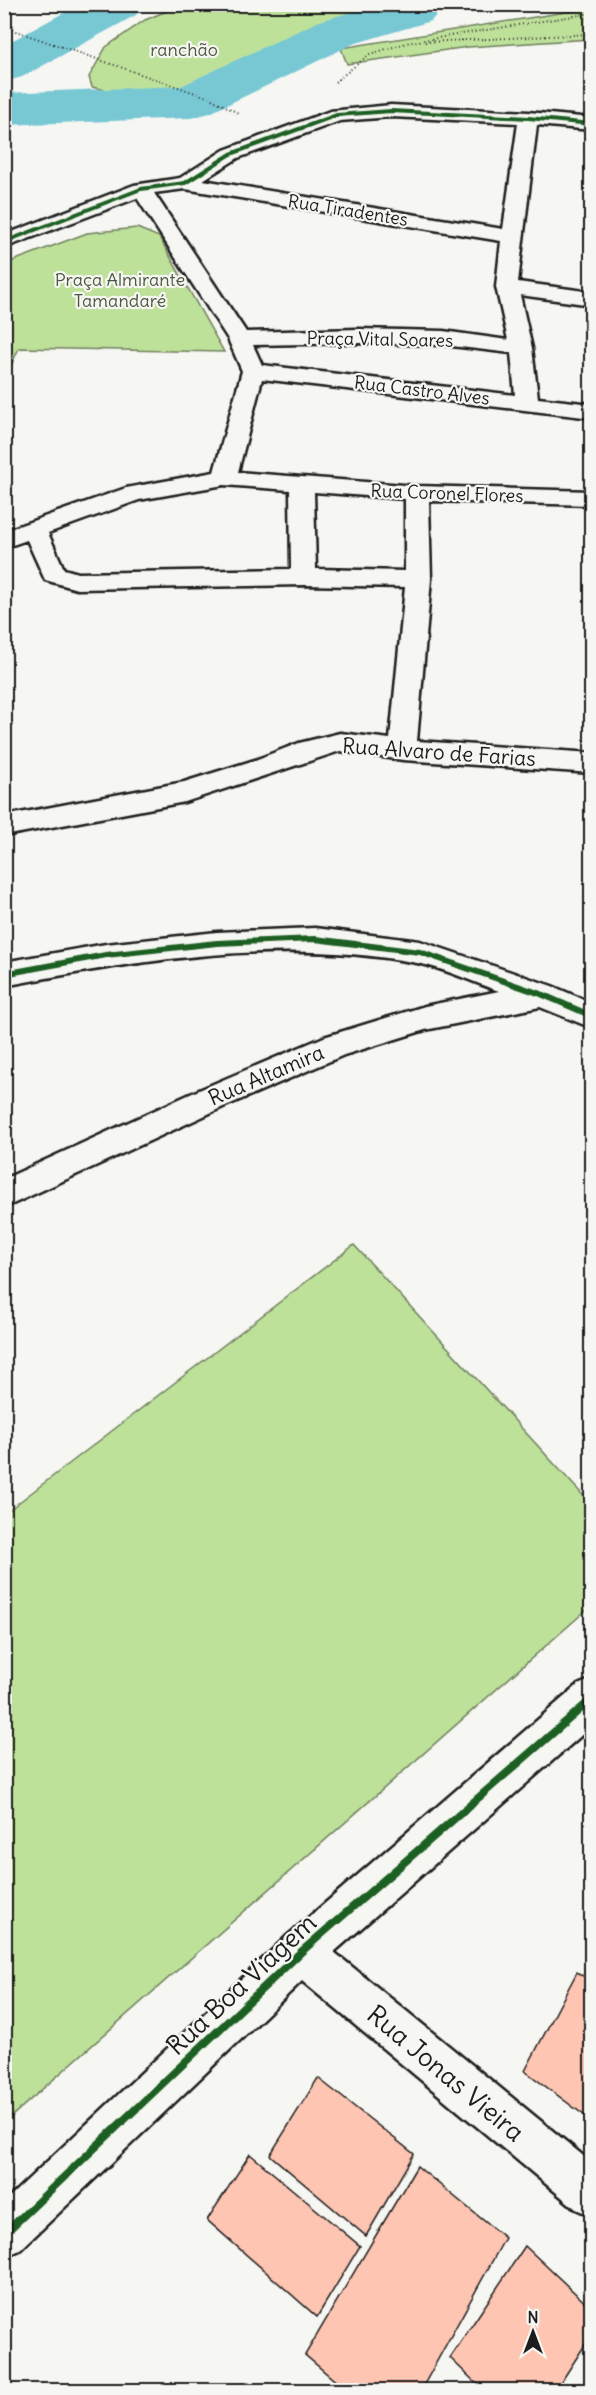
<svg xmlns="http://www.w3.org/2000/svg" width="596" height="2395" font-family="Delius,sans-serif">
  <style>
    .green { fill: #bee19a; stroke: #6d7e5b; stroke-width: 1.5 }
    .lines { fill: none; stroke-linecap: round; stroke-linejoin: round }
    .river { fill: #78c8d4; fill-rule: evenodd }
    .building { fill: #fec5b2; stroke: #1c1c1c; stroke-width: 1.5 }
    .minor-casing { stroke: #1c1c1c; stroke-width: 5 }
    .path { stroke: #1c1c1c; stroke-width: 2; stroke-dasharray: 1 3; stroke-linecap: butt }
    .minor { fill: #f6f6f2; fill-rule: evenodd }
    .cycleway-far2-casing { stroke: #f6f6f2; stroke-width: 6 }
    .cycleway-far1-casing { stroke: #f6f6f2; stroke-width: 10 }
    .cycleway-casing { stroke: #f6f6f2; stroke-width: 11 }
    .cycleway-far2 { stroke: #1b5e20; stroke-width: 4 }
    .cycleway-far1 { stroke: #1b5e20; stroke-width: 6 }
    .cycleway { stroke: #1b5e20; stroke-width: 8 }
    .labels { text-anchor: middle; dominant-baseline: central; stroke-width: 4.5; stroke-linejoin: round; paint-order: stroke }
    .far-park-label { font-size: 18px; fill: #4d5742; stroke: #f6f6f2 }
    .far-street-label { font-size: 18px; fill: #1c1c1c; stroke: #f6f6f2 }
    .street-label { font-size: 21px; fill: #1c1c1c; stroke: #f6f6f2 }
    .near-street-label { font-size: 26px; fill: #1c1c1c; stroke: #f6f6f2 }
  </style>
  <rect width="100%" height="100%" fill="#f6f6f2"/>
  <filter id="ink" filterUnits="userSpaceOnUse"><feTurbulence type="fractalNoise" baseFrequency=".0167" numOctaves="2"/><feDisplacementMap in="SourceGraphic" scale="12" xChannelSelector="R" yChannelSelector="G"/><feConvolveMatrix kernelMatrix="1 2 1 2 8 2 1 2 1" color-interpolation-filters="sRGB"/></filter>
  <g filter="url(#ink)">
    <g class="green">
      <path d="M181,5V4L390,5L183,95L177,91L115,92L92,87L89,77L106,47L145,20Z"/>
      <path d="M591,8V39L468,47L347,64L341,48Z"/>
      <path d="M137,228L159,237L224,352L19,348L5,379V264L87,233Z"/>
      <path d="M354,1245L591,1504V1606L5,2122V1513Z"/>
    </g>
    <g class="lines">
      <g class="river">
        <path d="M80,4H143L136,15L22,77L4,82V45Z"/>
        <path d="M378,4H446L431,21L353,44L210,113L191,118L4,125V93L181,86L317,22Z"/>
      </g>
    </g>
    <g class="building">
      <path d="M577,1972L592,1982V2121L525,2071Z"/>
      <path d="M318,2078L414,2154L366,2236L270,2155Z"/>
      <path d="M250,2154L360,2246L317,2317L207,2220Z"/>
      <path d="M417,2166L505,2238L421,2390H346L305,2355Z"/>
      <path d="M525,2246L592,2309V2334L556,2390H483L450,2358Z"/>
    </g>
    <g class="lines">
      <defs>
        <g id="minor">
          <path d="M391,105L528,112L592,118V130L537,125L518,282L592,292V305L520,295L532,348L538,398L592,404V418L262,379L238,472L417,486L592,491V505L429,501L431,579L417,741L592,753V773L403,760L340,751L185,802L4,836V816L184,782L255,760L299,743L340,733L390,739L405,587L304,585L77,589L45,580L27,540L4,548V531L126,488L214,472L242,371L228,339L137,198L4,248V235L134,185L180,178L224,150L330,111ZM391,117L518,123L503,229L203,180L238,158L340,121ZM185,189L501,241L496,287L508,340L443,331L358,329L246,332L154,193ZM358,343L443,345L511,353L515,395L262,365L253,345ZM224,485L290,490L291,569L78,573L64,569L48,533L139,500ZM314,492L405,499V571L316,569Z"/>
          <path d="M315,928L420,941L552,986L592,1003V1028L540,1007L425,1030L344,1055L221,1108L4,1208V1179L199,1090L324,1037L425,1006L499,991C472,982 444,968 417,963C280,937 140,960 4,986V962L106,944L217,932Z"/>
          <path d="M592,1679V1726L334,1952L592,2163V2216L576,2209L302,1981L20,2250L4,2257V2202L286,1937L578,1685Z"/>
        </g>
      </defs>
      <use href="#minor" class="minor-casing"/>
      <g class="path">
        <path d="M4,27L210,98L240,114"/>
        <path d="M425,42L592,34"/>
        <path d="M335,82L370,54L406,43L592,13"/>
      </g>
      <use href="#minor" class="minor"/>
      <defs>
        <path id="cycleway-far2" d="M4,242L141,189L185,183L231,154L337,115L391,111L528,118L592,124"/>
        <path id="cycleway-far1" d="M4,974L106,955L217,943L315,939L420,952L541,994L592,1016"/>
        <path id="cycleway" d="M4,2234L301,1952L592,1699"/>
      </defs>
      <use href="#cycleway-far2" class="cycleway-far2-casing"/>
      <use href="#cycleway-far1" class="cycleway-far1-casing"/>
      <use href="#cycleway" class="cycleway-casing"/>
      <use href="#cycleway-far2" class="cycleway-far2"/>
      <use href="#cycleway-far1" class="cycleway-far1"/>
      <use href="#cycleway" class="cycleway"/>
    </g>
  </g>
  <g class="labels">
    <g class="far-park-label">
      <text x="184" y="49">ranchão</text>
      <text x="120" y="279">Praça Almirante<tspan x="120" dy="21">Tamandaré</tspan></text>
    </g>
    <g class="far-street-label">
      <text transform="translate(348 210) rotate(9)">Rua Tiradentes</text>
      <text transform="translate(380 339) rotate(1)">Praça Vital Soares</text>
      <text transform="translate(422 390) rotate(7)">Rua Castro Alves</text>
      <text transform="translate(447 493) rotate(2)">Rua Coronel Flores</text>
    </g>
    <g class="street-label">
      <text transform="translate(439 752) rotate(4)">Rua Alvaro de Farias</text>
      <text transform="translate(266 1075) rotate(-23)">Rua Altamira</text>
    </g>
    <g class="near-street-label">
      <text transform="translate(241 1984) rotate(-43)">Rua Boa Viagem</text>
      <text transform="translate(446 2073) rotate(40)">Rua Jonas Vieira</text>
    </g>
  </g>
  <rect width="596" height="2395" fill="none" stroke="#f6f6f2" stroke-width="24"/>
  <rect x="12" y="12" width="572" height="2371" fill="none" stroke="#1c1c1c" stroke-width="2" filter="url(#ink)"/>
  <g transform="translate(533 2332)" stroke="#f6f6f2" stroke-width="4.5" paint-order="stroke">
  <path d="M0-4.5L10 22L0 15L-10 22Z" fill="#1c1c1c"/>
  <text y="-9" font-size="16" font-weight="bold" text-anchor="middle" fill="#1c1c1c">N</text>
  </g>
</svg>
